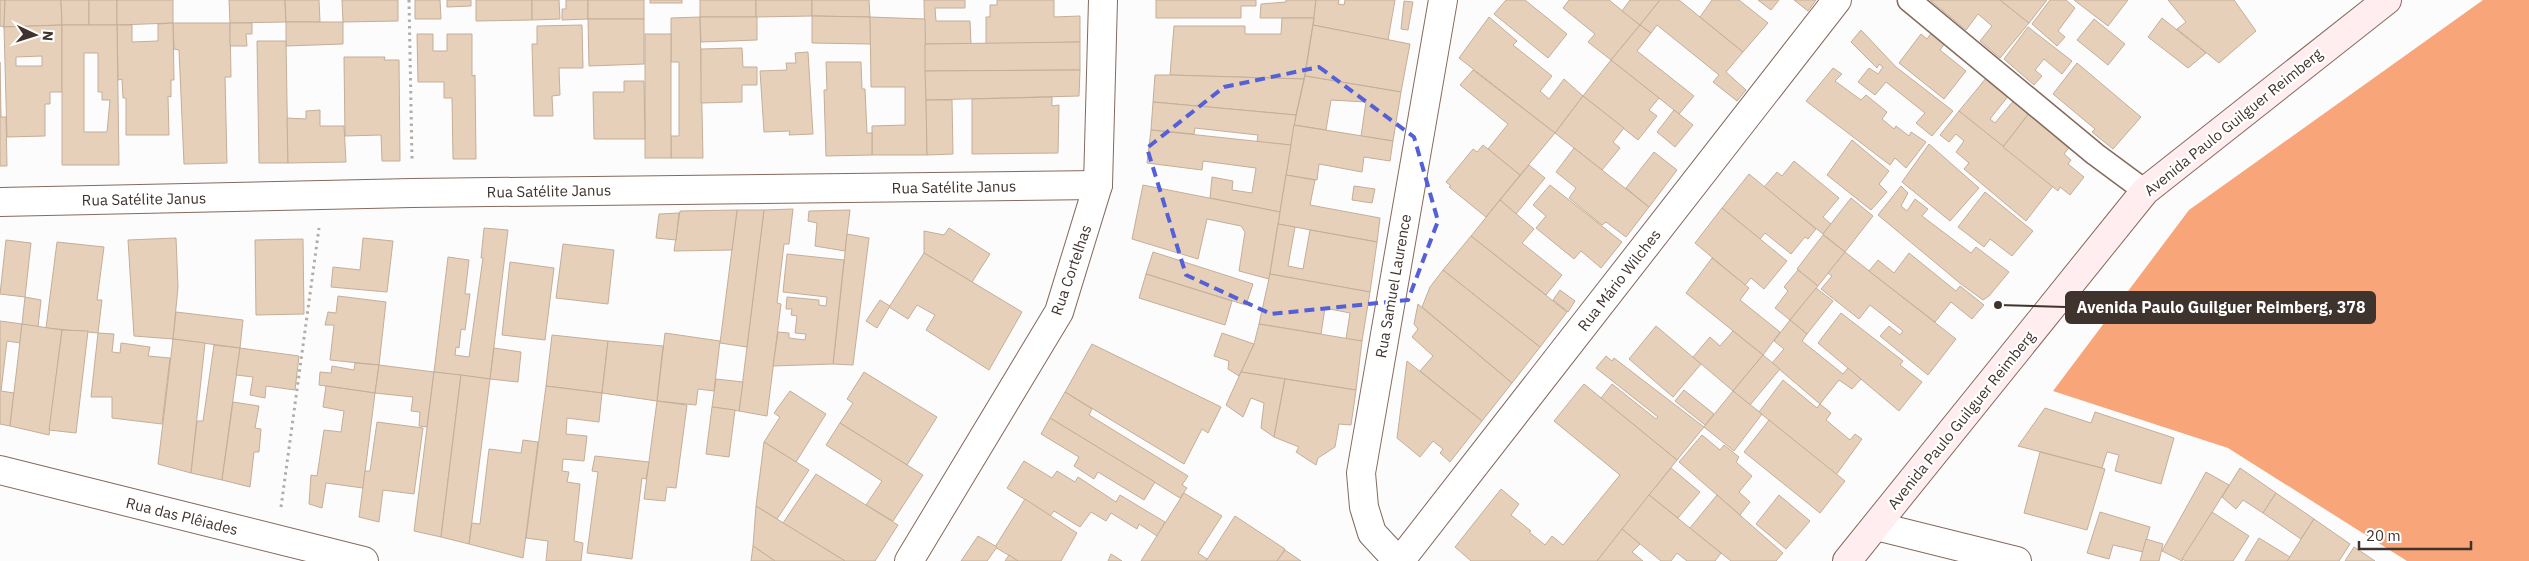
<svg xmlns="http://www.w3.org/2000/svg" width="2529" height="561" font-family="'IBM Plex Sans',sans-serif">
  <style>
    .forest { fill: #f8a579 }
    .building { fill: #e6d0ba; stroke: #c4ae99; fill-rule: evenodd }
    .lines { fill: none; stroke-linecap: round; stroke-linejoin: round }
    .service-casing { stroke: #846a5d; stroke-width: 25 }
    .minor-casing { stroke: #846a5d; stroke-width: 30 }
    .secondary-casing { stroke: #846a5d; stroke-width: 30 }
    .path { stroke: #b1aca9; stroke-width: 3; stroke-dasharray: 2.5 4; stroke-linecap: butt }
    .service { stroke: #fff; stroke-width: 22 }
    .minor { stroke: #fff; stroke-width: 28 }
    .secondary { stroke: #ffedef; stroke-width: 28 }
    .marked { fill: none; stroke: #5460d7; stroke-width: 4; stroke-dasharray: 10 6; stroke-linejoin: round }
    .labels { text-anchor: middle; dominant-baseline: central; stroke-width: 4.5; stroke-linejoin: round; paint-order: stroke }
    .street-label { font-size: 15px; fill: #3f332d; stroke: #fff }
    .leader { fill: none; stroke: #3f332d; stroke-width: 2 }
    .callout-dot { fill: #3f332d; stroke: #fff; stroke-width: 2 }
    .callout { fill: #3f332d; stroke: #3f332d; stroke-width: 2 }
    .callout-label { font-size: 16px; text-anchor: middle; font-weight: bold; fill: #fff }
  </style>
  <rect width="100%" height="100%" fill="#fcfcfc"/>
  <path class="forest" d="M2483,0H2529V561H2407L2228,448L2053,391L2189,210Z"/>
  <g class="building">
    <path d="M0,0H5L4,27L0,26Z"/>
    <path d="M5,0H61L62,25L4,27Z"/>
    <path d="M61,0H89V25H62Z"/>
    <rect x="89" y="0" width="28" height="25"/>
    <path d="M117,0H173V23L117,25Z"/>
    <path d="M229,0H285L286,22L230,23Z"/>
    <path d="M285,0H319L320,22H286Z"/>
    <path d="M342,0H398V21L343,22Z"/>
    <path d="M415,0H440L441,19H415Z"/>
    <path d="M447,0H471V6L447,7Z"/>
    <path d="M476,0H532V20L476,21Z"/>
    <path d="M532,0H559L560,19L532,20Z"/>
    <path d="M566,0H588V19L562,20V9H566Z"/>
    <rect x="588" y="0" width="56" height="19"/>
    <rect x="650" y="0" width="32" height="3"/>
    <rect x="700" y="0" width="56" height="17"/>
    <path d="M756,0H812V16L756,17Z"/>
    <path d="M812,0H869L870,17L812,16Z"/>
    <path d="M924,0H965V8H935L936,21H970L971,44H925Z"/>
    <path d="M997,0H1054V17L1080,16V42L986,44V17H990V5H997Z"/>
    <path d="M1156,0H1256V6H1241V18H1156Z"/>
    <path d="M1286,0H1316L1314,18H1260L1261,4L1286,2Z"/>
    <path d="M1316,0H1339L1338,4L1344,5L1345,0H1395L1388,40L1313,25Z"/>
    <path d="M1506,0H1525L1567,34L1548,58L1494,14Z"/>
    <path d="M1569,0H1609L1640,25L1611,60L1588,42L1595,34L1563,8Z"/>
    <path d="M1630,0H1660L1640,25L1622,11Z"/>
    <path d="M1660,0H1679L1743,52L1726,72L1746,90L1737,101L1713,82L1719,75L1657,25L1651,33L1640,25Z"/>
    <path d="M1712,0H1739L1768,23L1743,52L1700,17Z"/>
    <path d="M1758,0H1779L1771,10Z"/>
    <path d="M1794,0H1816L1808,11Z"/>
    <path d="M1930,0H2000L2029,23L2000,58L1980,41L1992,26L1978,14L1966,30Z"/>
    <path d="M2000,0H2047L2029,23Z"/>
    <path d="M2050,0H2066L2075,8L2058,31L2065,37L2057,46L2032,24Z"/>
    <path d="M2074,0H2128L2108,26Z"/>
    <path d="M2168,0H2234L2256,31L2219,63L2177,29L2186,22Z"/>
    <path d="M1404,1L1413,2L1408,30L1401,29Z"/>
    <path d="M812,16L870,17L871,44L812,43Z"/>
    <path d="M700,17L703,158H671V136H679V62H671V18Z"/>
    <path d="M700,17H757V40L701,42Z"/>
    <path d="M870,17L925,19L927,155H872V126L905,125V87H871Z"/>
    <path d="M1489,17L1517,41L1513,45L1552,76L1540,91L1549,99L1564,79L1583,96L1555,133L1459,58Z"/>
    <path d="M1282,18H1314L1304,79L1170,75L1174,26H1245V34H1281Z"/>
    <path d="M2162,18L2206,53L2188,68L2148,37Z"/>
    <path d="M588,19H644V64L589,66Z"/>
    <path d="M2094,19L2125,44L2108,65L2077,40Z"/>
    <path d="M286,22H343V44L286,46Z"/>
    <path d="M173,23H230L231,77H225L227,163L184,164L179,50L174,49Z"/>
    <path d="M173,23L174,80H171V97L168,96L169,135H126V98H123L122,79L118,80L117,25H132V42L158,41V24Z"/>
    <path d="M230,23H252V34H246L247,46H230Z"/>
    <path d="M62,25V92H50V104H45V136L7,137L4,27ZM42,56V66H16V57Z"/>
    <path d="M62,25H117L119,165H62ZM84,53H98V92H102V100H110L107,132H84Z"/>
    <path d="M582,25L583,68H559L560,95L552,96L553,116H534L532,44H537V26Z"/>
    <path d="M1313,25L1410,44L1401,92L1305,76Z"/>
    <path d="M1640,25L1651,33L1637,51L1694,96L1679,114L1611,60Z"/>
    <path d="M2028,27L2072,61L2062,74L2044,59L2035,70L2042,76L2034,85L2004,59Z"/>
    <path d="M1861,30L1896,67L1953,111L1932,136L1916,123L1925,113L1886,82L1875,95L1858,82L1869,68L1878,74L1883,67L1879,64L1877,68L1851,42Z"/>
    <path d="M1932,32L1945,43L1940,50L1966,71L1944,99L1899,63L1921,34L1927,39Z"/>
    <path d="M417,34H433V51H447V34H472V76L475,75L476,159H453L452,98H444V82H418Z"/>
    <rect x="645" y="34" width="26" height="124"/>
    <path d="M257,41H286L288,163H259Z"/>
    <path d="M1080,42V70L925,71V44Z"/>
    <path d="M742,48L743,67H757V85H742V102L701,103V49Z"/>
    <path d="M808,52L813,134L789,135L790,131L764,132L760,71L787,70L786,63H796L795,53Z"/>
    <path d="M344,57H385L384,60H399L400,161H382L381,135L345,136Z"/>
    <path d="M1611,60L1659,98L1649,110L1657,116L1638,140L1583,96Z"/>
    <path d="M0,62L1,117H6L7,166H0Z"/>
    <path d="M826,62H861L862,89H865L867,133H872V155L826,156L824,90H827Z"/>
    <path d="M2077,63L2141,117L2113,149L2092,132L2095,129L2053,94Z"/>
    <path d="M1833,68L1842,74L1835,81L1861,100L1866,95L1887,112L1882,119L1894,129L1896,126L1909,136L1911,132L1926,142L1906,168L1895,158L1890,165L1806,101Z"/>
    <path d="M1080,70L1079,96L926,100L925,71Z"/>
    <path d="M1473,70L1555,133L1520,175L1488,149L1508,124L1460,85Z"/>
    <path d="M1155,75H1170L1304,79L1296,115L1153,102Z"/>
    <path d="M1305,76L1401,92L1393,141L1361,136L1366,102L1331,100L1326,130L1294,125Z"/>
    <path d="M1987,77L2009,95L1990,119L1995,123L2015,99L2030,112L2003,147L1959,111Z"/>
    <path d="M624,81H644L645,139H594L593,92H624Z"/>
    <path d="M1583,96L1624,128L1613,142L1620,148L1602,170L1555,133Z"/>
    <path d="M1052,97V106L1059,105L1058,153L972,154V99Z"/>
    <path d="M926,100H952L953,154L927,155Z"/>
    <path d="M1153,102L1296,115L1291,145L1257,142L1258,135L1195,128L1194,134L1151,130Z"/>
    <path d="M320,110V126H344L346,162L288,163L287,118L306,119V111Z"/>
    <path d="M1674,110L1693,125L1675,147L1657,132Z"/>
    <path d="M1959,111L2053,186L2026,221L1964,169L1969,163L1956,152L1964,141L1956,134L1949,142L1940,135Z"/>
    <path d="M2030,112L2071,145L2064,154L2071,160L2068,164L2084,177L2070,195L2060,187L2058,191L2003,147Z"/>
    <path d="M1294,125L1393,141L1390,161L1364,157L1362,172L1319,164L1317,180L1286,175Z"/>
    <path d="M1151,130L1291,145L1280,212L1210,198L1212,177L1233,181L1232,190L1252,193L1256,168L1203,161L1202,170L1147,163Z"/>
    <path d="M1852,140L1889,171L1879,184L1887,192L1871,210L1827,175Z"/>
    <path d="M1929,144L1979,188L1950,221L1902,182Z"/>
    <path d="M1483,145L1520,175L1486,217L1449,187L1451,186L1446,182L1473,149L1477,152Z"/>
    <path d="M1574,148L1649,207L1626,237L1606,222L1602,225L1569,198L1576,188L1556,172Z"/>
    <path d="M1654,152L1677,170L1649,207L1626,188Z"/>
    <path d="M1794,161L1839,198L1823,217L1831,224L1823,234L1764,187L1777,172L1782,176Z"/>
    <path d="M1529,165L1545,178L1516,214L1500,200Z"/>
    <path d="M1749,174L1816,229L1808,239L1805,237L1791,254L1765,233L1760,239L1722,208Z"/>
    <path d="M1286,175L1315,180L1310,205L1380,218L1377,242L1278,224Z"/>
    <path d="M1143,185L1280,212L1269,279L1239,271L1245,232L1241,226L1207,219L1198,259L1132,239Z"/>
    <path d="M1550,185L1622,242L1601,268L1581,251L1574,259L1536,228L1546,216L1533,205Z"/>
    <path d="M1354,186L1375,189L1372,203L1352,200Z"/>
    <path d="M1901,186L1908,193L1901,206L1907,211L1915,199L1928,209L1922,216L1971,253L1976,247L2009,272L1989,296L1983,300L1961,284L1878,215Z"/>
    <path d="M1985,192L2033,231L2012,256L1990,239L1984,247L1958,227Z"/>
    <path d="M1851,198L1873,216L1845,252L1823,234Z"/>
    <path d="M1500,200L1534,229L1522,243L1562,275L1546,295L1471,236Z"/>
    <path d="M1722,208L1787,261L1764,289L1751,278L1745,285L1695,243Z"/>
    <path d="M793,209L789,244H784L777,303L781,304L767,416L739,411L764,210Z"/>
    <path d="M737,210H764L747,347L720,343Z"/>
    <path d="M737,210L732,250L674,251L680,211Z"/>
    <path d="M850,210L845,251L815,246L817,223L808,221L809,211Z"/>
    <path d="M679,213L676,240L656,238L659,214Z"/>
    <path d="M1278,224L1295,227L1288,266L1303,269L1310,230L1377,242L1370,292L1270,274Z"/>
    <path d="M484,228L508,230L490,379L434,372L448,257L469,260L465,294H470L465,330L461,329L459,348L456,347L455,355L469,357L483,258H481Z"/>
    <path d="M949,228L990,254L972,282L924,253V231L944,235Z"/>
    <path d="M847,234L869,238L853,365L833,364Z"/>
    <path d="M1823,235L1845,252L1818,286L1797,269Z"/>
    <path d="M1471,236L1567,312L1540,347L1443,270Z"/>
    <path d="M176,238L178,287L173,339L134,336L128,240Z"/>
    <path d="M363,238L393,241L387,292L331,287L333,267L360,270Z"/>
    <path d="M303,239L304,314L256,315L255,240Z"/>
    <path d="M6,240L31,243L25,297L0,294Z"/>
    <path d="M57,242L104,247L97,300H102L98,333L46,328Z"/>
    <path d="M563,244L614,250L608,304L556,298Z"/>
    <path d="M1153,252L1253,284L1246,305L1146,274Z"/>
    <path d="M1845,252L1956,339L1928,375L1880,336L1889,326L1900,335L1903,331L1870,305L1859,319L1821,289L1832,276L1828,273Z"/>
    <path d="M924,253L1022,312L989,370L926,330L935,315L917,305L908,319L889,307Z"/>
    <path d="M1909,253L1956,291L1960,286L1984,305L1972,319L1951,302L1935,322L1869,271L1878,260L1894,273Z"/>
    <path d="M787,254L844,260L833,364L773,366L778,332L789,333V338L805,340L806,334L795,333L797,316L791,315L792,309H786L787,297L819,300V305L826,306L827,297L783,292Z"/>
    <path d="M1712,258L1749,288L1740,300L1780,332L1763,355L1686,293Z"/>
    <path d="M510,262L554,268L545,340L502,335Z"/>
    <path d="M1443,270L1540,347L1512,383L1422,307L1430,287Z"/>
    <path d="M1798,270L1818,286L1790,320L1775,308L1788,291L1784,287Z"/>
    <path d="M1146,274L1232,301L1225,325L1139,298Z"/>
    <path d="M1270,274L1370,292L1362,341L1346,339L1350,313L1325,308L1321,334L1259,324Z"/>
    <path d="M1816,288L1833,301L1807,334L1790,320Z"/>
    <path d="M1560,290L1575,301L1568,312L1553,300Z"/>
    <path d="M338,296L386,302L379,365L330,360L334,325H325L328,312L336,313Z"/>
    <path d="M25,297L41,300L38,327L22,324Z"/>
    <path d="M880,300L890,306L877,328L866,321Z"/>
    <path d="M1418,304L1512,383L1482,421L1420,371L1433,356L1412,337L1418,329L1414,324Z"/>
    <path d="M176,312L243,320L240,348L173,339Z"/>
    <path d="M1841,313L1903,361L1900,365L1922,382L1899,411L1818,343Z"/>
    <path d="M1790,320L1807,334L1802,341L1843,374L1848,368L1861,379L1852,389L1839,380L1820,404L1772,363L1784,349L1774,341Z"/>
    <path d="M0,321L22,324L20,343L7,341L1,391L14,393L10,426L0,424Z"/>
    <path d="M22,324L62,330L49,435L10,426Z"/>
    <path d="M1259,324L1362,341L1356,390L1241,372L1254,344Z"/>
    <path d="M1656,326L1701,364L1673,397L1629,359Z"/>
    <path d="M62,330L88,331L76,433L49,430Z"/>
    <path d="M1733,331L1763,355L1733,391L1693,357L1710,337L1720,346Z"/>
    <path d="M98,333L114,334L112,352L120,353L121,343L150,347L148,356L170,358L162,424L112,418V397H91Z"/>
    <path d="M665,333L720,341L714,391L698,389L696,405L657,401Z"/>
    <path d="M1222,333L1254,344L1239,376L1228,369L1229,361L1214,356Z"/>
    <path d="M552,335L608,341L602,393L546,386Z"/>
    <path d="M173,339L205,343L191,473L158,464Z"/>
    <path d="M608,341L663,346L657,401L602,393Z"/>
    <path d="M1092,344L1221,407L1208,433L1202,429L1184,464L1065,392Z"/>
    <path d="M214,345L240,348L222,480L191,473L197,421H203Z"/>
    <path d="M240,348L299,356L295,390L266,386L265,398L250,395L253,377L236,375Z"/>
    <path d="M494,348L521,352L518,382L490,379Z"/>
    <path d="M1763,355L1780,369L1750,405L1733,391Z"/>
    <path d="M1606,356L1612,361L1614,358L1704,427L1677,460L1601,398L1612,384L1656,419L1658,417L1596,368Z"/>
    <path d="M1407,361L1482,421L1450,462L1440,453L1443,449L1433,441L1420,457L1397,438Z"/>
    <path d="M355,363L379,365L375,393L319,385L320,372L331,373L332,366L354,370Z"/>
    <path d="M379,365L434,372L427,427L419,426L420,412L411,411L413,397L375,393Z"/>
    <path d="M434,372L461,375L441,537L414,531Z"/>
    <path d="M864,372L937,417L907,465L840,423L853,403L847,399Z"/>
    <path d="M1241,372L1285,379L1274,437L1261,428L1264,403L1251,398L1243,417L1226,405Z"/>
    <path d="M461,375L490,379L469,544L441,537Z"/>
    <path d="M716,379L743,382L739,411L712,407Z"/>
    <path d="M1285,379L1356,390L1351,425L1339,424L1335,447L1318,458L1316,465L1296,452L1299,447L1274,437Z"/>
    <path d="M1783,380L1817,408L1820,404L1831,413L1826,420L1850,440L1855,434L1862,439L1836,475L1759,412Z"/>
    <path d="M1584,384L1677,460L1597,561H1471L1455,547L1501,489L1519,504L1511,515L1531,531L1529,532L1545,545L1552,536L1563,545L1620,475L1554,421Z"/>
    <path d="M326,386L375,393L363,488L326,483L322,508L309,504L311,475L317,476L324,430L341,432L344,411L323,407Z"/>
    <path d="M546,386L602,393L599,422L567,418L566,434L587,436L584,461L563,459L562,471L569,472L567,482L580,484L574,541L583,543L581,561H546L548,541L526,538Z"/>
    <path d="M1684,390L1714,414L1705,425L1675,401Z"/>
    <path d="M790,391L826,414L796,462L764,442L780,417L774,413Z"/>
    <path d="M1733,391L1762,414L1734,451L1704,427Z"/>
    <path d="M1065,392L1092,409L1089,415L1188,476L1182,485L1187,488L1180,498L1050,418Z"/>
    <path d="M657,401L687,405L676,488L667,487L665,501L644,499Z"/>
    <path d="M233,402L259,406L255,428L261,429L259,452H254L250,487L222,480Z"/>
    <path d="M712,407L735,410L729,457L706,454Z"/>
    <path d="M2045,408L2091,423L2095,412L2174,438L2161,484L2115,471L2119,455L2107,452L2102,468L2018,446Z"/>
    <path d="M1050,418L1155,482L1144,500L1098,472L1094,479L1074,466L1079,457L1041,434Z"/>
    <path d="M1769,420L1845,481L1820,513L1744,452Z"/>
    <path d="M377,422L423,428L414,494L383,490L379,522L359,517L365,471H370Z"/>
    <path d="M840,423L923,475L893,521L866,505L882,481L826,445Z"/>
    <path d="M1702,435L1720,450L1724,445L1739,457L1736,462L1752,476L1739,492L1750,502L1740,515L1679,462Z"/>
    <path d="M523,440L538,442L523,558L469,544L472,523L480,524L489,449L521,453Z"/>
    <path d="M764,442L809,470L777,519L756,506Z"/>
    <path d="M2040,452L2105,469L2087,530L2024,513Z"/>
    <path d="M595,456L649,462L646,479L642,478L632,559L587,553L598,472L592,471Z"/>
    <path d="M1024,461L1052,478L1057,471L1075,482L1078,477L1116,502L1120,495L1165,522L1157,536L1139,524L1137,529L1111,513L1106,521L1091,512L1080,527L1054,511L1050,516L1007,488Z"/>
    <path d="M1671,468L1700,492L1678,518L1649,495Z"/>
    <path d="M2240,468L2276,493L2263,513L2243,500L2236,509L2222,497Z"/>
    <path d="M2206,472L2229,485L2182,561L2162,551Z"/>
    <path d="M816,474L898,525L875,561H845L783,523Z"/>
    <path d="M1184,493L1222,516L1198,553L1207,559L1206,561H1141Z"/>
    <path d="M2276,493L2314,519L2301,539L2263,513Z"/>
    <path d="M1649,495L1721,553L1715,561H1687L1677,553L1671,561H1661L1622,529Z"/>
    <path d="M1717,495L1783,553L1776,561H1731L1690,528Z"/>
    <path d="M1779,495L1810,521L1786,549L1756,524Z"/>
    <path d="M1025,499L1077,533L1061,561H1018L995,547Z"/>
    <path d="M756,506L777,519L845,561H775L753,546Z"/>
    <path d="M2100,512L2150,527L2143,552L2113,545L2109,559L2087,553Z"/>
    <path d="M2212,512L2249,536L2233,561H2186L2182,559Z"/>
    <path d="M1235,516L1285,549L1277,561H1206Z"/>
    <path d="M2314,519L2350,544L2339,561H2287Z"/>
    <path d="M1622,529L1640,544L1632,552L1643,561H1597Z"/>
    <path d="M978,536L997,547L987,561H961Z"/>
    <path d="M2259,538L2290,557L2287,561H2245Z"/>
    <path d="M2146,539L2163,544L2159,561H2140Z"/>
    <path d="M753,546L775,561H751Z"/>
    <path d="M2354,547L2375,561H2345Z"/>
    <path d="M1285,550L1301,561H1277Z"/>
    <path d="M1111,554L1122,561H1108Z"/>
    <path d="M1009,555L1018,561H1005Z"/>
  </g>
  <g class="lines">
    <defs>
      <path id="service" d="M1909,0L2095,154L2145,191"/>
      <g id="minor">
        <path d="M0,202L412,193L1098,185"/>
        <path d="M0,470L364,561"/>
        <path d="M1876,526L2017,561"/>
        <path d="M909,561L1059,312L1098,185L1103,0"/>
        <path d="M1398,561L1372,533L1364,507L1361,473L1443,0"/>
        <path d="M1400,561L1837,0"/>
      </g>
      <path id="secondary" d="M1847,561L2145,191L2387,0"/>
    </defs>
    <use href="#service" class="service-casing"/>
    <use href="#minor" class="minor-casing"/>
    <use href="#secondary" class="secondary-casing"/>
    <g class="path">
      <path d="M409,0L412,159"/>
      <path d="M281,507L319,228"/>
    </g>
    <use href="#service" class="service"/>
    <use href="#minor" class="minor"/>
    <use href="#secondary" class="secondary"/>
  </g>
  <path class="marked" d="M1319,67L1414,137L1438,221L1408,300L1271,314L1186,275L1147,148L1224,87Z"/>
  <g class="labels">
    <g class="street-label">
      <text transform="translate(2233 122) rotate(-39)">Avenida Paulo Guilguer Reimberg</text>
      <text transform="translate(954 187) rotate(-1)">Rua Satélite Janus</text>
      <text transform="translate(549 191) rotate(-1)">Rua Satélite Janus</text>
      <text transform="translate(144 199) rotate(-1)">Rua Satélite Janus</text>
      <text transform="translate(1071 270) rotate(-71)">Rua Cortelhas</text>
      <text transform="translate(1619 280) rotate(-52)">Rua Mário Wilches</text>
      <text transform="translate(1393 286) rotate(-80)">Rua Samuel Laurence</text>
      <text transform="translate(1961 420) rotate(-51)">Avenida Paulo Guilguer Reimberg</text>
      <text transform="translate(182 516) rotate(14)">Rua das Plêiades</text>
    </g>
  </g>
  <path class="leader" d="M1998 305L2066 307"/>
  <circle class="callout-dot" cx="1998" cy="305" r="5"/>
  <rect class="callout" x="2066" y="292" width="309" height="31" rx="5"/>
  <g class="callout-label">
    <text x="2221" y="313">Avenida Paulo Guilguer Reimberg, 378</text>
  </g>
  <g transform="translate(35 35) rotate(94)" stroke="#ffffff" stroke-width="4" paint-order="stroke">
  <path d="M0-4L9 19L0 12L-9 19Z" fill="#3f332d"/>
  <text y="-8" font-size="14" font-weight="bold" text-anchor="middle" fill="#3f332d">N</text>
  </g>
  <path d="M2359 541v8h112v-8" fill="none" stroke="#3f332d" stroke-width="2.5"/>
  <text x="2366" y="541" font-size="15" fill="#3f332d" stroke="#ffffff" stroke-width="4" paint-order="stroke">20 m</text>
</svg>
